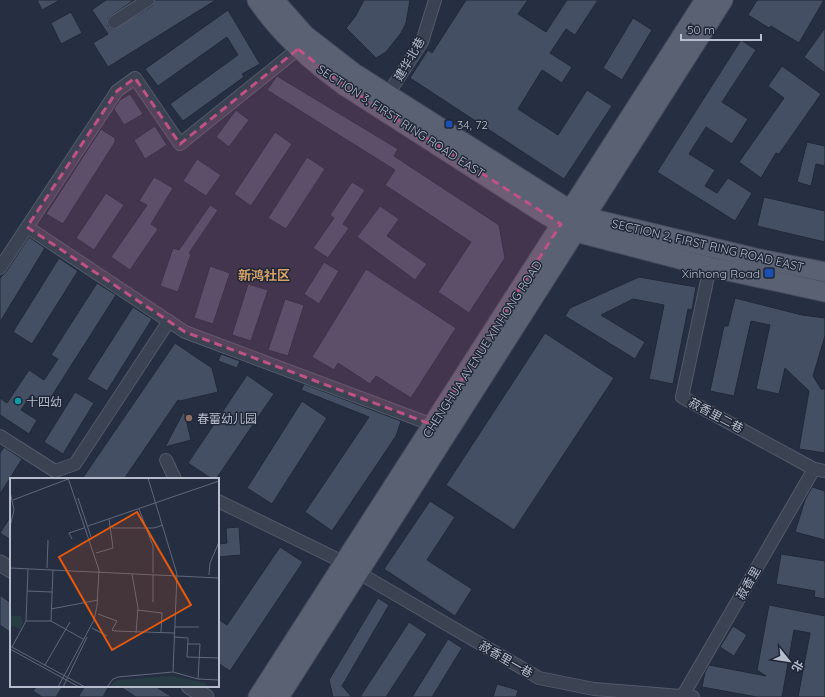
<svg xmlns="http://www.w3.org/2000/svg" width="825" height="697" font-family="Quicksand,'Noto Sans SC',sans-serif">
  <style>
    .building { fill: #454f64; stroke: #212939 }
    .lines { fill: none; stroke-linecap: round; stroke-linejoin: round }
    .minor-casing { stroke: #535a69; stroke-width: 14 }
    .tertiary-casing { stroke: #535a69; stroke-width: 17 }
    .primary-casing { stroke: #444b5b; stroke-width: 21 }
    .minor { stroke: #3b4252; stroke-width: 12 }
    .tertiary { stroke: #3b4252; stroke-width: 15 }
    .primary { stroke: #596172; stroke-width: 19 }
    .marked { fill: #be5283; fill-opacity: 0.2; stroke: #be5283; stroke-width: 3; stroke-dasharray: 8 5; stroke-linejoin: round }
    .transit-dot { fill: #1a4fb4; stroke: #1f2737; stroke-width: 1.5 }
    .culture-dot { fill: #0f9aa8; stroke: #1f2737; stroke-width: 1.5 }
    .education-dot { fill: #8d6e63; stroke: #1f2737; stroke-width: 1.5 }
    .labels { text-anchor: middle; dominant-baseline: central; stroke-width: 3; stroke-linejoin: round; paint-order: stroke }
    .street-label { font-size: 12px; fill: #b8bdcc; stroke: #1f2737 }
    .poi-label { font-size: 12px; fill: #b8bdcc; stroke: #1f2737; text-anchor: start }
    .neighbourhood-label { font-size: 13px; font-weight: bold; fill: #d7a368; stroke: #1f2737 }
    .inset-road { fill: none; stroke: #606879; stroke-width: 1 }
    .view { fill: #e8590c; fill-opacity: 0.15; stroke: #e8590c; stroke-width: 2 }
    .inset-edge { fill: none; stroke: #b8bdcc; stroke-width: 2 }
  </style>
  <rect width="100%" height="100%" fill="#262f42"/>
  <g class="building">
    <path d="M37,0H60L42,10Z"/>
    <path d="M106,0H134L108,18V26L114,29L152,6L155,0H216L108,67L93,43L108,34L92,10Z"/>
    <path d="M364,0H410L406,23L401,33L386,52L376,58L346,28L355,17Z"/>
    <path d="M466,0H528L518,14L546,32L567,0H598L575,35L566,29L550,53L572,67L562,83L542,70L518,109L558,135L587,90L612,106L564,179L410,78L428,50L432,53Z"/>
    <path d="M757,0H824L799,43L771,26L769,28L748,15Z"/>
    <path d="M228,10L260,64L242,74L244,77L183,121L170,104L238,55L227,37L158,86L145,69Z"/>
    <path d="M71,12L82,33L61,44L51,23Z"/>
    <path d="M633,18L652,30L622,80L603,68Z"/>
    <path d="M825,28V73L804,57Z"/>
    <path d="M741,40L756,50L722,102L748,119L732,144L706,127L689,154L715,170L705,186L717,193L728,178L752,193L735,221L657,172Z"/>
    <path d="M782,66L821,94L779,154L776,153L761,178L739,162L784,98L768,86Z"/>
    <path d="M277,76L398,149L394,156L499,225L505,258L469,313L438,292L471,242L385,185L395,170L267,90Z"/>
    <path d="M130,94L143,114L124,125L114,109L120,100Z"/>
    <path d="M236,110L249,120L229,147L216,137Z"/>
    <path d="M155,126L167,145L145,159L134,140Z"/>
    <path d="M101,129L115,138V142L63,224L46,214Z"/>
    <path d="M275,132L292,144L251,206L234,194Z"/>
    <path d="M807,142L825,146V166L816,164L811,186L797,182Z"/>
    <path d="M307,157L325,169L286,229L268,218Z"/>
    <path d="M197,159L221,175L206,196L183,181Z"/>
    <path d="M154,177L173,188L151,224L158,229L130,270L111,257L147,205L139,201Z"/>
    <path d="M352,182L365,190L343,224L349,228L328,258L313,248L334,218L330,215Z"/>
    <path d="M106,193L124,205L94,250L76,238Z"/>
    <path d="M764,197L825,211V242L757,226Z"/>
    <path d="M210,205L218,210L189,253L191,254L178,292L160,286L173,248L179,250Z"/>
    <path d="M380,206L399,219L387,236L427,264L415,280L357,237Z"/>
    <path d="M29,237L45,248L0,322V278L6,272Z"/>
    <path d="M59,258L78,271L32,344L13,332Z"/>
    <path d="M324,262L339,271L319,304L304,294Z"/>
    <path d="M210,266L230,273L213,324L194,318Z"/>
    <path d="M366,269L456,328L411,398L376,376L370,384L338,363L334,370L312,357Z"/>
    <path d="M639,277L696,287L692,310L688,309L673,384L649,379L664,305L633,299L601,315L645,342L635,359L565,316L570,308Z"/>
    <path d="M97,283L116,295L46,405L31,395L21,410L37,420L29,434L0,415V398L7,403L29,370L44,380L58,359L51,355Z"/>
    <path d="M248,284L268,290L251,341L232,335Z"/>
    <path d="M735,298L802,315L825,318V336L813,376L821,389H825V453L799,449L809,391L785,368L779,394L756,389L770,325L751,321L734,396L710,391L724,326H728Z"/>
    <path d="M285,299L304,305L288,356L268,350Z"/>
    <path d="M133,307L152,319L107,391L87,379Z"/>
    <path d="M545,333L614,378L514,530L446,485Z"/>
    <path d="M175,343L212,368L218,392L180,401L178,400L124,479H82Z"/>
    <path d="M221,354L240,361L237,368L218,361Z"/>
    <path d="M247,375L274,394L216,479H212L188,463Z"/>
    <path d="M304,384L401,421L396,436L332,531L305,512L369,417L301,390Z"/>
    <path d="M75,392L94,403L63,454L44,442Z"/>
    <path d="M302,401L327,418L272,504L247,488Z"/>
    <path d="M184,411L191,440L165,447Z"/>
    <path d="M4,447L22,459L0,494V453Z"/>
    <path d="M812,487L825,491V540L795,532L805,500Z"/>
    <path d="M430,501L455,517L427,560L472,589L455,616L384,569Z"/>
    <path d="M11,516V540L0,533Z"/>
    <path d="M239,527L241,555L218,557V544L227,543L226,528Z"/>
    <path d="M280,547L303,562L230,671L218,663V619L227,625Z"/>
    <path d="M781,554L825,561V599L814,597L815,591L776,584Z"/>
    <path d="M0,595L11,603V633L0,625Z"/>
    <path d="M378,598L389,605L342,686L352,697H333L329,680Z"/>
    <path d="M769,605L825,616V697H798L810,633L794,630L782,697H757L702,687L705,672L709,665L766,676L757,670Z"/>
    <path d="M409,622L427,634L386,697H360Z"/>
    <path d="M733,626L747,635L734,656L720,647Z"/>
    <path d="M448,639L462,648L432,697H412Z"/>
    <path d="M497,684L518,690L516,697H493Z"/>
    <path d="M37,686H63L56,697H42L33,691Z"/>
    <path d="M85,686H109L103,697H78Z"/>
    <path d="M119,686H155L172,697H136Z"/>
  </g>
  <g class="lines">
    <defs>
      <g id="minor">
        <path d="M114,22L148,0"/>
        <path d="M388,94L422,42L435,0"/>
        <path d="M27,227L185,332L433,425"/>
        <path d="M710,267L682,397L814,469L825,471"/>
        <path d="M0,268L117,91L135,78L180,144L298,49"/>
        <path d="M0,436L55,471L75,464L169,321"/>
        <path d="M166,460L175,479"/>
        <path d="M218,501L345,563"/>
        <path d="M359,573L539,678L594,689L693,697"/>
        <path d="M682,697L814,469"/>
      </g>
      <g id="tertiary">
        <path d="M0,563L11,570"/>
        <path d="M189,686L206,697"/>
      </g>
      <g id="primary">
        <path d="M257,0C281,35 311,61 345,86L540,211L576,232L710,267L825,292"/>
        <path d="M274,0L305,35L354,73L570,210L585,217L755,258L825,272"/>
        <path d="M258,697L705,0"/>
        <path d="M279,697L723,0"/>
      </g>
    </defs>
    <use href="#minor" class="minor-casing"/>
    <use href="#tertiary" class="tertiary-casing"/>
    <use href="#primary" class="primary-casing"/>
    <use href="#minor" class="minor"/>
    <use href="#tertiary" class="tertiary"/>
    <use href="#primary" class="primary"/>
  </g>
  <path class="marked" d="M298,49L345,86L561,224L433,425L185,332L27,227L117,91L135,78L180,144Z"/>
  <g class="transit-dot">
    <rect x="445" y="120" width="8" height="8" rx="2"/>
    <rect x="764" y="268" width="10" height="10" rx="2"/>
  </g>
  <circle class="culture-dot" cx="18" cy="401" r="4"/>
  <circle class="education-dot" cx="189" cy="418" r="4"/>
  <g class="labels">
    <g class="street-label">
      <text transform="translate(409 59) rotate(-60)">建华北巷</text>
      <text transform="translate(401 121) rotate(33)">SECTION 3, FIRST RING ROAD EAST</text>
      <text transform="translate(708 245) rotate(13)">SECTION 2, FIRST RING ROAD EAST</text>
      <text transform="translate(482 349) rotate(-57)">CHENGHUA AVENUE XINHONG ROAD</text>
      <text transform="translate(716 415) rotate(28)">菽香里二巷</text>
      <text transform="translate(748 583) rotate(-60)">菽香里</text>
      <text transform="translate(506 659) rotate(30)">菽香里一巷</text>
    </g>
    <g class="poi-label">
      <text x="457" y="124">34, 72</text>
      <text x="760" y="273" text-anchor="end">Xinhong Road</text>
      <text x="26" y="401">十四幼</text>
      <text x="197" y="418">春蕾幼儿园</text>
    </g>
    <g class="neighbourhood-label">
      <text x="264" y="275">新鸿社区</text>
    </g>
  </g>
  <g transform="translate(10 478)">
    <rect width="209" height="209" fill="#262f42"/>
    <path d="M162,198L196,205V209H99L107,202Z" fill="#283d43"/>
    <path d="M0,138H11L13,145L10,151L0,147Z" fill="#283d43"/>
    <path class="inset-road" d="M138,0L167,96L163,194M0,13L4,32L0,49M68,20L81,59M3,22L58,1M129,31L143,68V95M78,48L209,3M102,50H144L153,47M62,61L59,55L74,50M86,75L103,70L99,41M0,90L209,100M37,90L38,62M122,96L128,130L126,155M143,97V124M199,97L200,85L209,64M17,113L42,114M41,131L88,122M127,132L152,135L151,154M88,136L107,143L102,152L105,153L164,155M16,143H41L73,161M41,143L43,92M165,149H189M82,150L97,158M164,159L178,160L177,179L209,180M178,166H190L188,201M0,168L75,209M2,169L16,143L18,91M0,171L69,209M35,187L60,144M48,209L84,142L87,128L89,92L58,0M53,209L77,159M97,209L103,201L108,199L163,194L188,201L209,202"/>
    <path class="view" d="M127,34L181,127L102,172L49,79Z"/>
    <rect width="209" height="209" class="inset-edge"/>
  </g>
  <g transform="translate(789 661) rotate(120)" stroke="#1f2737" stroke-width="3" paint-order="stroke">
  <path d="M0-3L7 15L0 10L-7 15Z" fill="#b8bdcc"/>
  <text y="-6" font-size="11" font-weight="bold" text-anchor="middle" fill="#b8bdcc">北</text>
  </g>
  <path d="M681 34v6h80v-6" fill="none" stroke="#b8bdcc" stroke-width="2"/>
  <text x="687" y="34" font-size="12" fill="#b8bdcc" stroke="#1f2737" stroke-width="3" paint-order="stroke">50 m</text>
</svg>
